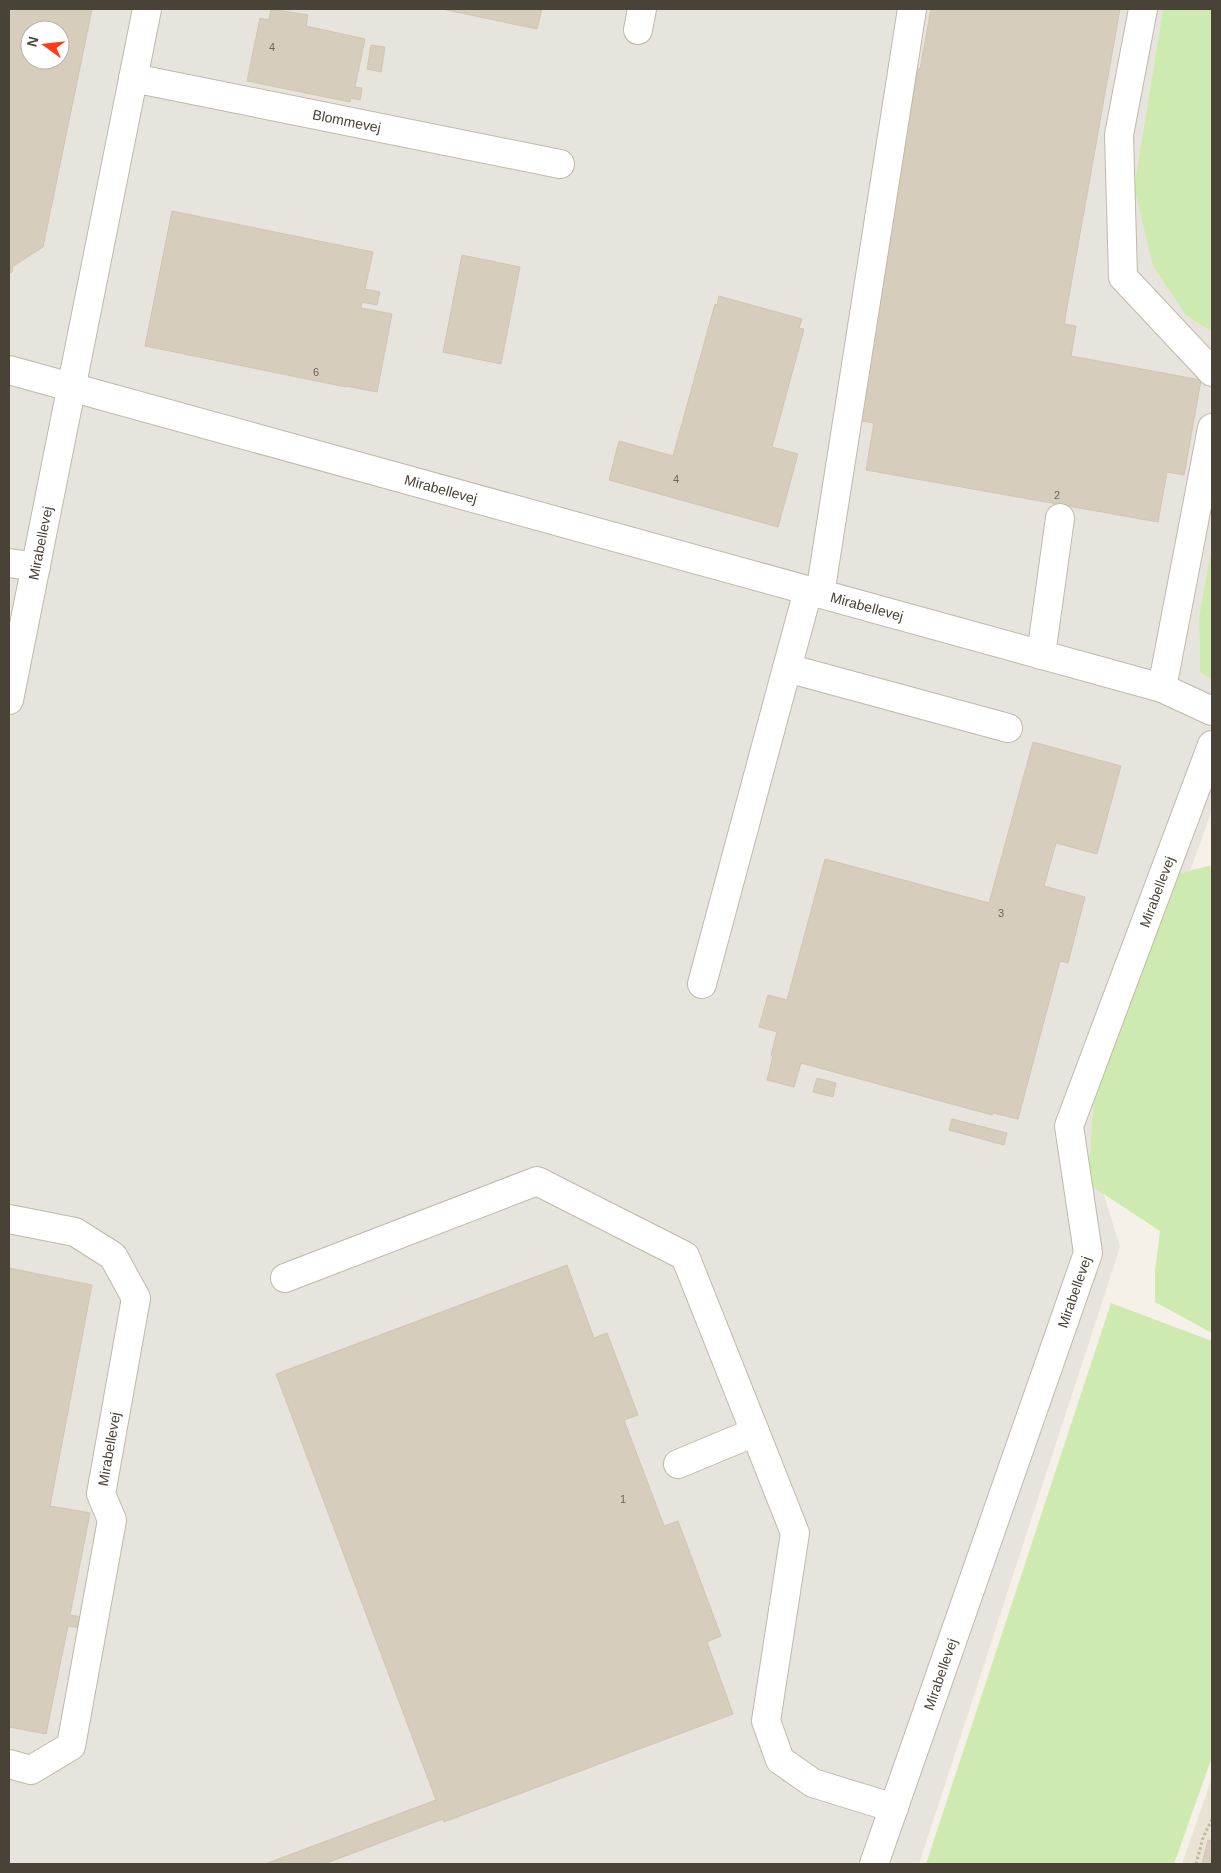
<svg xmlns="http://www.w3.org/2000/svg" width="1221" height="1873" font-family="Helvetica,sans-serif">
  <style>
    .residential { fill: #e9e3d6 }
    .industrial { fill: #e7e3dd; fill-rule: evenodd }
    .green { fill: #cfeab0 }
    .building { fill: #d7cdbd; stroke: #d2c5b0; fill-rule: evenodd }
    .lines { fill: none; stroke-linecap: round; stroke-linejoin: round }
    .minor-casing { stroke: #c1b9aa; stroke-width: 30 }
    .path { stroke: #c3b69b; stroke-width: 3; stroke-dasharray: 2.5 2.5; stroke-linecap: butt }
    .minor { stroke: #fff; stroke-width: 28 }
    .labels { text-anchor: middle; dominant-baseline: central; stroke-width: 4.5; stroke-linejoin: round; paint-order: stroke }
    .number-label { font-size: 11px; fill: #6c6558 }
    .street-label { font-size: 14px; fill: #494236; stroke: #fff }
  </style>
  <rect width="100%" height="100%" fill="#f5f1e8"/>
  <path class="residential" d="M1212,1778V1864H1182Z"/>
  <path class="industrial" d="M9,9H1163L1134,187L1186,315L1212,332V545L1199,616L1200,672L1212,680V810L1090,1149L1120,1247L919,1864H9ZM30,30H60V60H30Z"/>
  <g class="green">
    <path d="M1163,9H1212V332L1186,315L1153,266L1134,187Z"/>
    <path d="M1212,545V680L1200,672L1199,616Z"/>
    <path d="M1212,865V1333L1155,1302V1271L1160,1231L1088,1184L1094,1095L1177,874Z"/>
    <path d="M1111,1303L1212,1341V1757L1174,1864H926Z"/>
  </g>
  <g class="building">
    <path d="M9,9H92L43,247L12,267L13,271L9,274ZM30,30H60V60H30Z"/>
    <path d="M271,9L308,15L306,26L365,39L355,87L362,88L360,100L351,98L350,102L247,81L260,18L269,20Z"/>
    <path d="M442,9H542L537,29Z"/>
    <path d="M931,9H1120L1064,324L1076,326L1071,356L1201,380L1184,475L1167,472L1158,522L866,470L874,423L856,420L918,69H920Z"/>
    <path d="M371,45L385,47L381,72L367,69Z"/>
    <path d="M172,211L373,252L365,289L380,292L377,305L362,302L361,308L392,314L377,392L346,386V387L145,346Z"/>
    <path d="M462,255L520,267L501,364L443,352Z"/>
    <path d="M719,296L802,319L799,328L804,329L772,447L798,454L778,527L609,480L619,441L673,456L715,304L717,305Z"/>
    <path d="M1033,742L1121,766L1097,854L1056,843L1044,886L1085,897L1068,963L1060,961L1018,1119L993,1113L992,1115L801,1063L794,1087L767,1080L773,1056L771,1055L777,1032L759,1027L768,995L787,1000L825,859L989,903Z"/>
    <path d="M817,1078L836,1083L833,1097L813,1092Z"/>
    <path d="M952,1119L1007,1133L1004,1145L949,1130Z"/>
    <path d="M567,1265L594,1338L607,1333L638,1415L624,1420L664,1526L678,1521L721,1636L707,1642L733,1714L444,1822L443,1819L324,1864H265L436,1800L276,1374Z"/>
    <path d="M9,1268L92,1285L50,1506L90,1513L70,1615L82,1617L80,1628L68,1626L46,1734L9,1727Z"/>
    <path d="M1208,1840L1212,1841V1864H1202Z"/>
  </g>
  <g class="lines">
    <defs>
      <g id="minor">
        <path d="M1143,9L1119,135L1123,277L1212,372"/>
        <path d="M638,30L642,9"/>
        <path id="s1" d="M133,78L560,164"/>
        <path id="s2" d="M9,370L1162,688L1212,711"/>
        <path d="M9,563L36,567"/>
        <path d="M808,591L787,668L1008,728"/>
        <path d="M820,594L912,9"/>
        <path d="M1041,655L1060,518"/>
        <path d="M1162,688L1212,428"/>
        <path id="s3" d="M9,700L147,9"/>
        <path d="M702,984L787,668"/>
        <path d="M9,1219L75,1232L113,1256L136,1298L101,1494L112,1520L71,1746L31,1770L9,1764"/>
        <path d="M285,1278L537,1181L685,1256L755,1432"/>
        <path d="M678,1464L755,1432L795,1533L766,1721L780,1760L813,1783L894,1808"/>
        <path id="s4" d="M874,1864L1088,1253L1069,1126L1212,745"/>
      </g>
    </defs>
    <use href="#minor" class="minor-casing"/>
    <path class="path" d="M1196,1864L1203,1838L1212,1819"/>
    <use href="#minor" class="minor"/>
  </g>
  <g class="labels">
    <g class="number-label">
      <text x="272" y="47">4</text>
      <text x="316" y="372">6</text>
      <text x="676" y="479">4</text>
      <text x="1057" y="495">2</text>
      <text x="1001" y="913">3</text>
      <text x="623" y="1499">1</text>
    </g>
    <g class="street-label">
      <text stroke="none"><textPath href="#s1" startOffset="218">Blommevej</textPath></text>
      <text stroke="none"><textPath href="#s2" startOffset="448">Mirabellevej</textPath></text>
      <text stroke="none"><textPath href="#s3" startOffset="160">Mirabellevej</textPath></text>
      <text stroke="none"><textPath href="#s2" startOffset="890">Mirabellevej</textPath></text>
      <text stroke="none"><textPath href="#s4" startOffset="1026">Mirabellevej</textPath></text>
      <text stroke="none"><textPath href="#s4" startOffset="606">Mirabellevej</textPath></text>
      <text transform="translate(109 1449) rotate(-80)">Mirabellevej</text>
      <text stroke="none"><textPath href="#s4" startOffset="201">Mirabellevej</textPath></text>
    </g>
  </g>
  <rect width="1221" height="1873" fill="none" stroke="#494236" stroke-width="20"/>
  <g transform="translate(45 45) rotate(285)"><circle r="24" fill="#ffffff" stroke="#b6b3af"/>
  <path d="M0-4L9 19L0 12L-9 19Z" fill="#ff3c15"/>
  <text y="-8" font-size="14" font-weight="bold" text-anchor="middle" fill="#494236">N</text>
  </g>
</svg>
